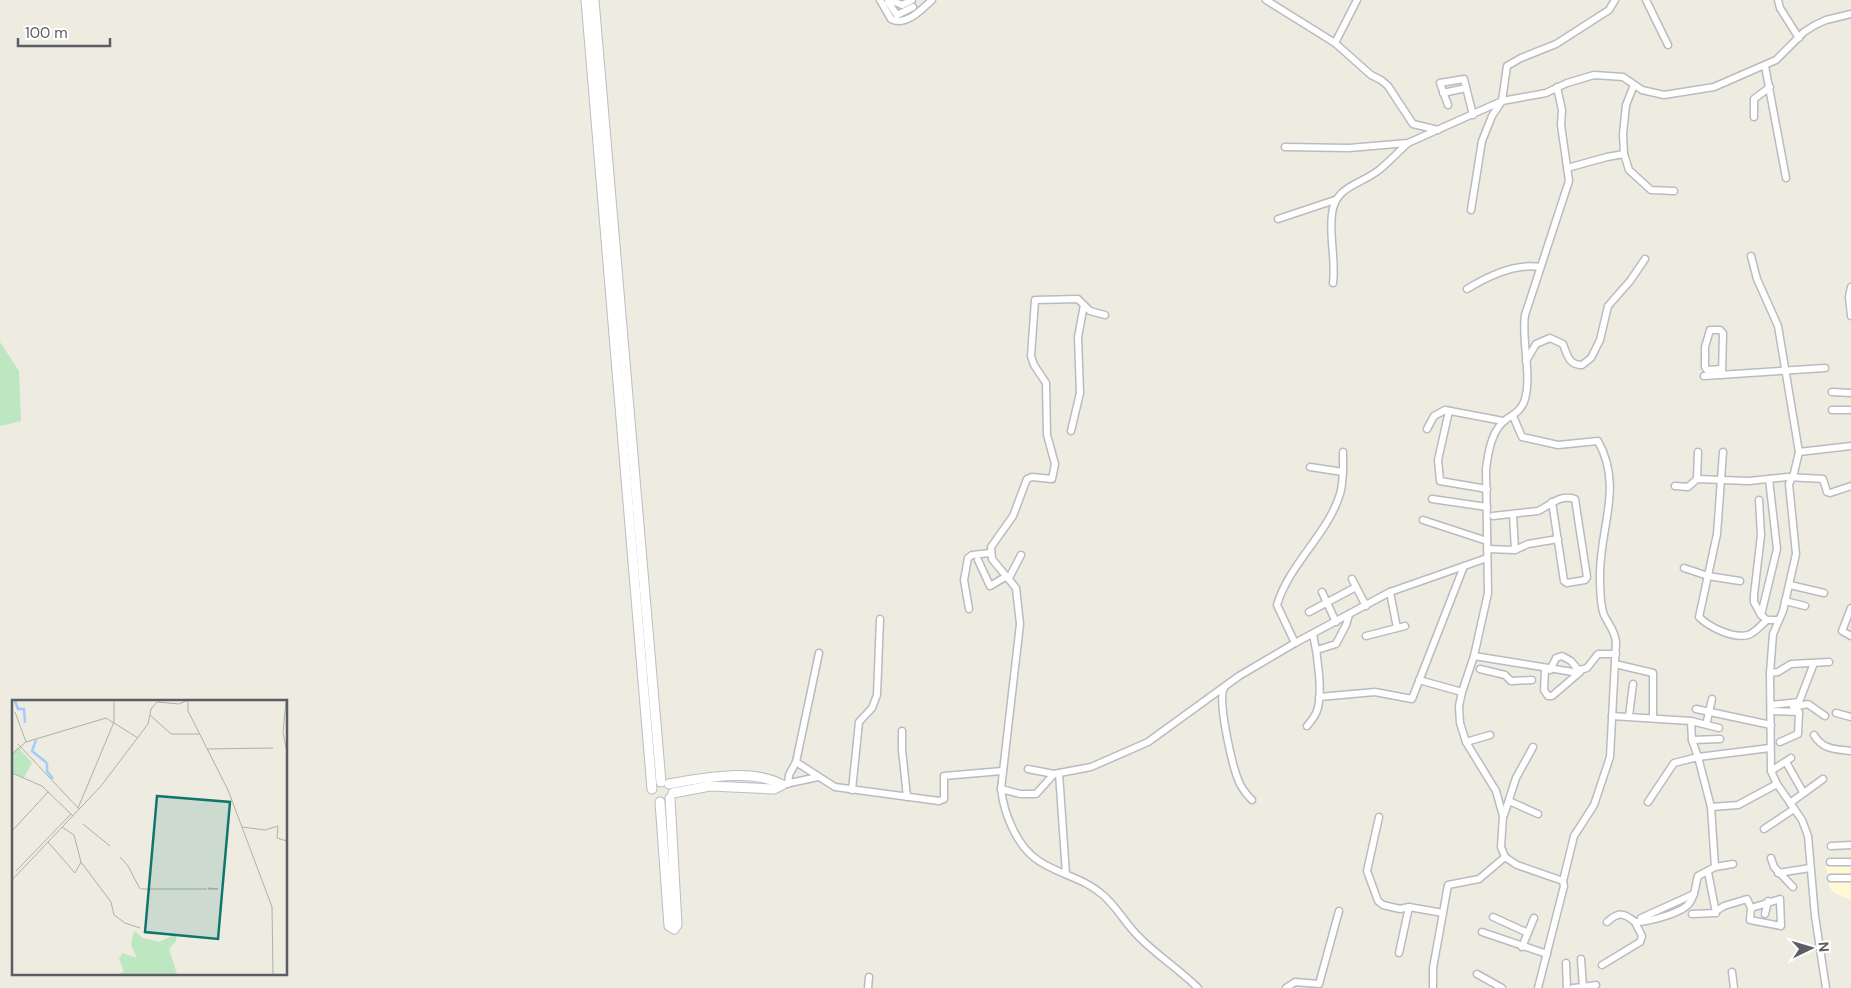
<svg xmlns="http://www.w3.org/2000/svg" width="1851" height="988" font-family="'DM Sans',sans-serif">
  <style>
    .commercial { fill: #fff9d5 }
    .green { fill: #bce7c0 }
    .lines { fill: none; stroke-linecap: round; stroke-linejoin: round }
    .street-casing { stroke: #b9bbc1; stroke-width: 9 }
    .secondary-casing { stroke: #babdc4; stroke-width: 11 }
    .street { stroke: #fff; stroke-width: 6 }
    .secondary { stroke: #fff; stroke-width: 9 }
    .inset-river { fill: none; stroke: #a0ccff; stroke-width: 2.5 }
    .inset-road { fill: none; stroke: #afafab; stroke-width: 1 }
    .view { fill: #0f766e; fill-opacity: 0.15; stroke: #0f766e; stroke-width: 2.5 }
    .inset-edge { fill: none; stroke: #5a5d63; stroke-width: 2.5 }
  </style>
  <rect width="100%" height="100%" fill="#eeece1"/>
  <path class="commercial" d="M1851,865V900L1834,893L1830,888L1826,866Z"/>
  <path class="green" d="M0,342L19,371L21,421L0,426Z"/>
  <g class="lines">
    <defs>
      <g id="street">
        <path d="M880,0L891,19C906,27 922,9 932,0"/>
        <path d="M891,0L888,2L897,15L913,7"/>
        <path d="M1266,0L1335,43L1371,75L1381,80L1388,86L1413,124L1438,130"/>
        <path d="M1646,0L1668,45"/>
        <path d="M1778,0L1780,8L1799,38"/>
        <path d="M888,2H895L902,5L912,0"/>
        <path d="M1335,43L1357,0"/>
        <path d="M1765,66L1786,178"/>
        <path d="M1634,85L1626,105L1623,134L1624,154L1629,170L1651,190L1674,191"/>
        <path d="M1443,93L1466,88"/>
        <path d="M1448,105L1440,83L1464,79L1473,115"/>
        <path d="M1754,117V99L1770,87"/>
        <path d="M1285,147L1349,148L1408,143L1502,101L1546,93L1567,83L1594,75L1623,77L1642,90L1664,95L1714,87L1776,60L1804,32L1815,25L1826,20L1851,14"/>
        <path d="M1567,168L1607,157L1624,154"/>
        <path d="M1471,210L1482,141L1492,116L1502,101L1507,66L1521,58L1556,44L1609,10L1615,0"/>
        <path d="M1278,219L1335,200"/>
        <path d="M1751,256L1757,279L1778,326L1799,452L1794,473L1789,484L1796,554L1783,611L1773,634L1770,673L1771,771L1777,784L1802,820L1808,836L1815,916L1826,988"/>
        <path d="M1333,283C1336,260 1329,237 1332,214C1335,186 1360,185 1379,170C1389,162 1398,152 1407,144"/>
        <path d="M1851,287L1849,297L1851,316"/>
        <path d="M1467,289C1488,276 1515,263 1540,267"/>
        <path d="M1105,315L1090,311L1078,299L1035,300L1031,356L1034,365L1046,383L1047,435L1055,464L1052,479L1032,477L1027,479L1013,516L991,547L992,559L1016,588L1020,624L1001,789C1004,814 1017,847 1039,861C1060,875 1084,878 1103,895C1117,907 1126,925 1140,938C1158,956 1180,970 1198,988"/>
        <path d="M1526,361L1536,344L1550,338L1563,344C1567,355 1569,365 1582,365L1591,358L1600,340L1608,306L1630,281L1645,259"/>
        <path d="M1722,369L1707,370L1705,367V347L1710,330H1720L1723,333L1722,375"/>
        <path d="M1704,376L1825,368"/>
        <path d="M1832,392L1851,393"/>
        <path d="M1832,410H1851"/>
        <path d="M1449,411L1438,460L1440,481L1487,489"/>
        <path d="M1513,416L1522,437L1558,445L1598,441C1624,488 1599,528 1600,577C1600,589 1600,604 1604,615C1609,625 1615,631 1616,642L1610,757L1594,805L1574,836L1563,881"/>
        <path d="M1427,429L1434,416L1445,410L1503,421"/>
        <path d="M1071,431L1080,393L1078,337L1084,305"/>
        <path d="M1723,452L1717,534L1699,617C1709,627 1733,639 1748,635C1755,633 1761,625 1767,620H1778"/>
        <path d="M1799,452L1851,446"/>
        <path d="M1310,467L1343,472"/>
        <path d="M1697,479L1698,452"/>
        <path d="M1675,486L1688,487L1697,479L1749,481L1787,477L1823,479L1827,492L1830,493L1851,486"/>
        <path d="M1432,499L1487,507"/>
        <path d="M1759,500L1761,535L1754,595V602L1761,615"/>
        <path d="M1513,515L1515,550"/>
        <path d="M1493,516L1538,511C1551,505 1559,494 1575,499L1587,577L1585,580L1567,583L1564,581L1552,502"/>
        <path d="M1423,520L1487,541"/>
        <path d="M1487,549L1515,550L1528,544L1558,539"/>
        <path d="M978,560L990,586L1007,576"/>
        <path d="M1684,568L1708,576L1740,581"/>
        <path d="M1009,578L1021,555"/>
        <path d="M1352,579L1366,606"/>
        <path d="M1790,585L1824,593"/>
        <path d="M1322,592L1336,622"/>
        <path d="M1390,592L1397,628"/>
        <path d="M1785,601L1805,606"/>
        <path d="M1851,608L1842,631L1851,636"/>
        <path d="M969,609L964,580L968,558L972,555L990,553"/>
        <path d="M1309,612L1356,587"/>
        <path d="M1767,620L1761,615L1777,549L1769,479"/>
        <path d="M1366,636L1405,626"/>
        <path d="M1295,643L1277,605C1289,564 1328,534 1340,494C1344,481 1343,466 1343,452"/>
        <path d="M1317,650L1336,644L1346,625L1349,615"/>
        <path d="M1474,656L1573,672L1587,668L1598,654H1616"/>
        <path d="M1615,664L1653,673V717"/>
        <path d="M1480,669L1505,675L1511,681L1532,680"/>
        <path d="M1545,669L1544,690L1548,696H1552L1580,672L1571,661L1562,656L1556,658L1550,670"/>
        <path d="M1770,673L1778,672L1791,664L1829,662"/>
        <path d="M1419,680L1462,692"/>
        <path d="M1224,688C1217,701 1233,770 1240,784C1243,790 1247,795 1252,800"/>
        <path d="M1319,697L1375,692L1412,699L1464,566"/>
        <path d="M1771,705L1799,702L1814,663"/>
        <path d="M1793,707L1808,704L1825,716"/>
        <path d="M1696,709L1771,725"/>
        <path d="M1771,711L1799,712L1798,734L1780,742"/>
        <path d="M1836,713L1851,717"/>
        <path d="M1612,716L1691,721L1692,740L1698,757L1770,748"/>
        <path d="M1629,716L1633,684"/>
        <path d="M1691,721L1719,728"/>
        <path d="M1707,721L1712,699"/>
        <path d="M1307,726C1310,722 1314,718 1316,713C1324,697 1317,652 1313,634"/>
        <path d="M902,731V750L907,797"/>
        <path d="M1814,735C1823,750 1835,749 1851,751"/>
        <path d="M1692,740L1720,739"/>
        <path d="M1466,742L1490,735"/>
        <path d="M796,762L835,787L939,801L944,799V776L1002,771"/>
        <path d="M1786,762L1803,792"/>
        <path d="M1028,769L1054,774"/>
        <path d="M1771,771L1791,758"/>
        <path d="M1059,773L1066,874"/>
        <path d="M785,784L818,777"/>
        <path d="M788,784L789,775L796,762L819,653"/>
        <path d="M1001,789L1020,794H1036L1054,774L1091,767L1148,742L1239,676L1295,643L1390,592L1487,558"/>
        <path d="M852,790L859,722L872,708L877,695L880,619"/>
        <path d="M1509,801L1538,814"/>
        <path d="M1648,802L1674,763L1698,757L1711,807L1738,805L1777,784"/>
        <path d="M1790,803L1823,779"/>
        <path d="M1711,807L1715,867L1733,864"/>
        <path d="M1504,815L1516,778L1533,747"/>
        <path d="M1379,817L1367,871L1378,901L1383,905L1400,909L1409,907L1443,913"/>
        <path d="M1764,829L1794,809"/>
        <path d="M1831,846L1851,845"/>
        <path d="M1771,858L1774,867L1793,887"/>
        <path d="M1830,862H1851"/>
        <path d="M1778,873L1810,868"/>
        <path d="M1831,878H1851"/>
        <path d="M1716,911L1724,906L1747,899L1751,908L1750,920L1781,926L1780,899L1751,908"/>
        <path d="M1692,914L1716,913L1708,872"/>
        <path d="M1765,914L1768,901"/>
        <path d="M1493,917L1528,933"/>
        <path d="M1641,918L1694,894"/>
        <path d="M1607,922C1618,912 1623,912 1635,922C1648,922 1684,913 1690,902C1696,893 1695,885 1698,876L1715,867"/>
        <path d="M1482,932L1547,954"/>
        <path d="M1522,947L1534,918"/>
        <path d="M1399,953L1409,907"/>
        <path d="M1566,963L1567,988"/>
        <path d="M1602,965L1640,942L1642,936L1635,922"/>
        <path d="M1732,972L1734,988"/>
        <path d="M1477,974L1502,988"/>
        <path d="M1583,987L1596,985"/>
        <path d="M868,988L869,977"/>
        <path d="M1286,988L1295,982L1319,984L1339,911"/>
        <path d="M1433,988V968L1448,885L1479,879L1505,857"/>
        <path d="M1538,988L1564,886L1563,881L1517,865L1505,857L1501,847L1503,816L1496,791L1466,742L1460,723L1459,706L1462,692L1474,656L1488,593L1486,469C1488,454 1491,434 1502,423C1510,415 1519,414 1524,402C1533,377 1521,342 1525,315L1569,181L1561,125L1562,110L1557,87"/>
        <path d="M1573,988L1583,987L1581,959"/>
      </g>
      <g id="secondary">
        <path d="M586,0H594L661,782"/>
        <path d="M586,0L652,789"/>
        <path d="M669,784C700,778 754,768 782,785"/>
        <path d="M673,793L710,786L774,789L782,785"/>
        <path d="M660,802L669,926L674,929L677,925L670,798"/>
      </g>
    </defs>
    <use href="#street" class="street-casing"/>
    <use href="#secondary" class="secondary-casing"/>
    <use href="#street" class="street"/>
    <use href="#secondary" class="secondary"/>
  </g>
  <g transform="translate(12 700)">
    <rect width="275" height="275" fill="#eeece1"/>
    <path d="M6,47L20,63L12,78L1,73L0,55ZM122,231L131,238L147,242L164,234V241L157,249L165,274H107L112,271L107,259L110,253L125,258L119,245Z" fill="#bce7c0"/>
    <path class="inset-river" d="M3,1L6,9H12L13,23M24,40L20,51L35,63M35,63V71L41,79"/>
    <path class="inset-road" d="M102,1V22M176,1V11L216,90L260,207L261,274M274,1L271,33L275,52M145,2L167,4L174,1M138,15L159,34H187M14,42L94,18L126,38M6,44L67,109M195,49L261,48M0,54L14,42L3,12M0,73L30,86L61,116M66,108L102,22M71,124L98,146M50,127L62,135L69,162L99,202L102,215L113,223L128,228M230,127L253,130L266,126L265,138L275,141M0,131L36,92M36,142L50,158M108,157L116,166L128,189M50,158L63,173L69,162M4,171L59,114M0,180L89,86L136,24L139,9L145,2M196,188L206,189H196M129,189H195"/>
    <path class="view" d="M145,96L218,102L206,239L133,232Z"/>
    <rect width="275" height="275" class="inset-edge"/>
  </g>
  <g transform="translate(1811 948) rotate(85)" stroke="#ffffff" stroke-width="4" paint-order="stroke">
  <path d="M0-4L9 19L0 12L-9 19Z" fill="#5a5d63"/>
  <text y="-8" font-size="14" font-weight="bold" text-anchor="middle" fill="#5a5d63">N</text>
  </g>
  <path d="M18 38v8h92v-8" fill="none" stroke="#5a5d63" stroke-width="2.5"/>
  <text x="25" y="38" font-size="15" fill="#5a5d63" stroke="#ffffff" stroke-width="4" paint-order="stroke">100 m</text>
</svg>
